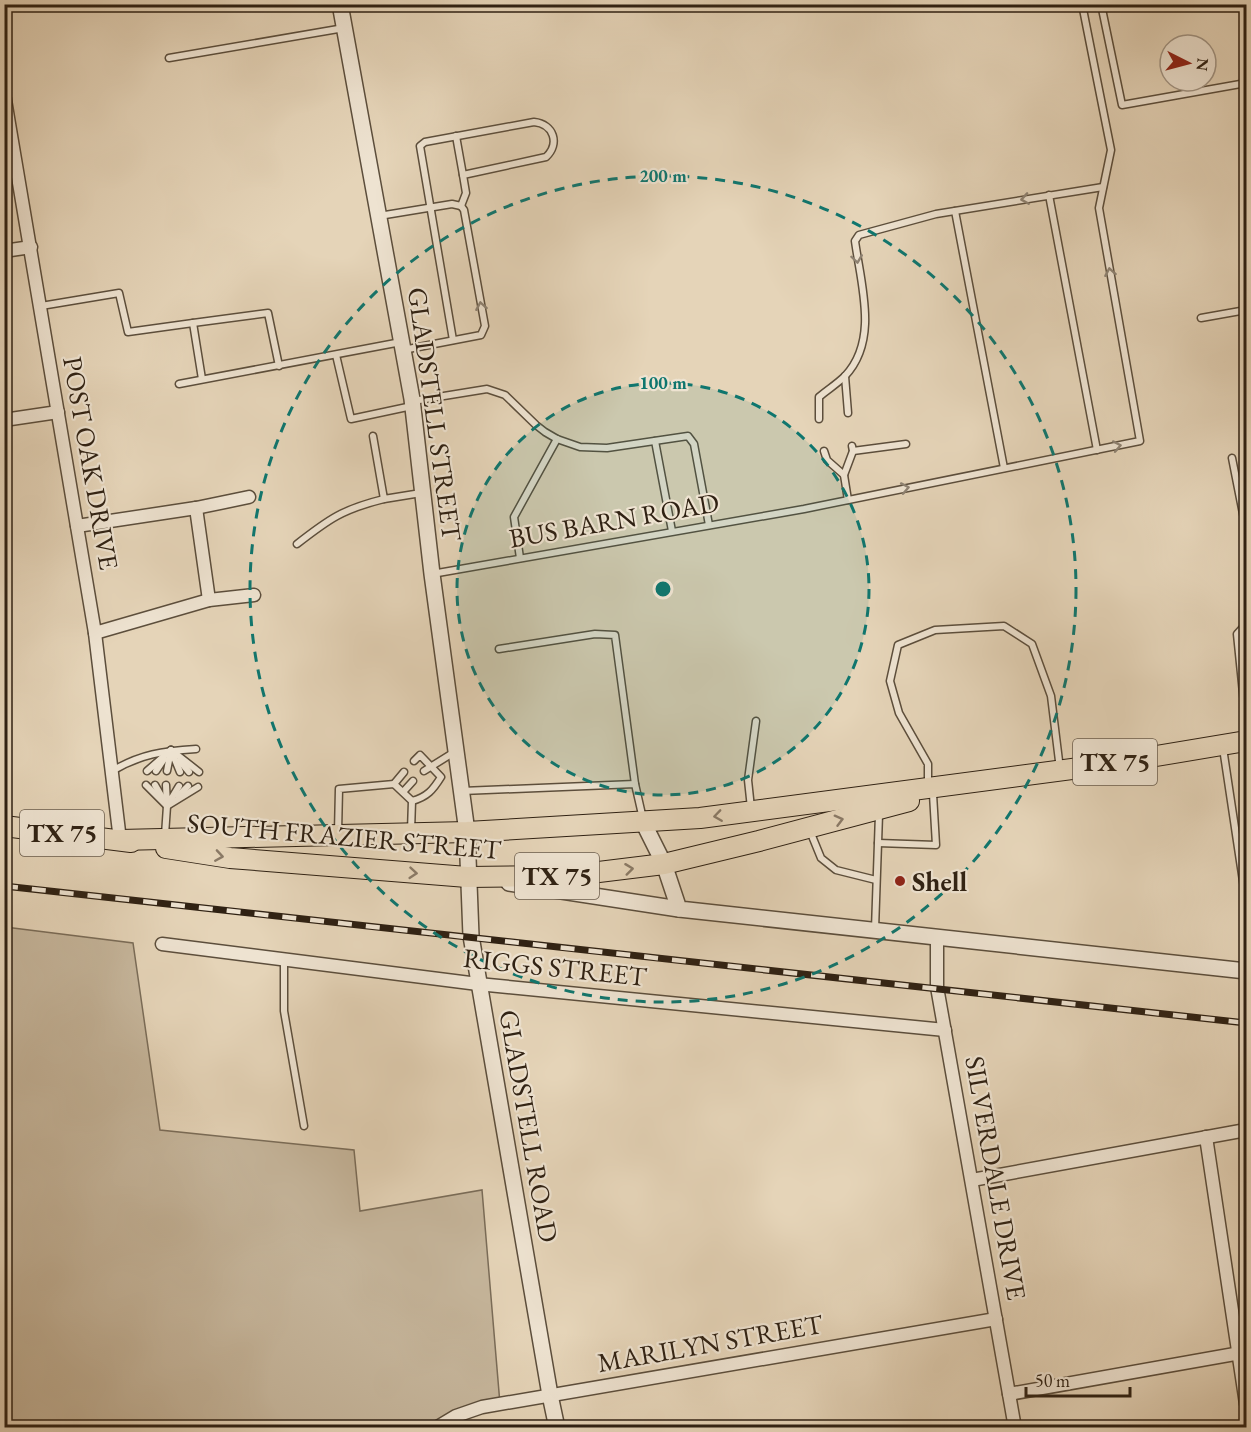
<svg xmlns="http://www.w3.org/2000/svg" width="1251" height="1432" font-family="'EB Garamond',serif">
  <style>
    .green { fill: #c6b69c; stroke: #7a6c58; stroke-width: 1.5 }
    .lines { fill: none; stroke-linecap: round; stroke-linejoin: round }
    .service-casing { stroke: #5c4e3c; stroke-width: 9 }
    .minor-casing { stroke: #5c4e3c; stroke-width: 15 }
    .tertiary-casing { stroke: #5c4e3c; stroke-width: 18 }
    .primary-casing { stroke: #2f2113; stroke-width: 22 }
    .service { stroke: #eee3d1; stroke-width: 6 }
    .minor { stroke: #eee3d1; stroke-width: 12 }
    .tertiary { stroke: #eee3d1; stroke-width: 15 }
    .primary { stroke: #e5d4b8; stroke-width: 20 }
    .rail-casing { stroke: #2f2113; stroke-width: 7 }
    .rail { stroke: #eee3d1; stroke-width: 4.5; stroke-dasharray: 14; stroke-linecap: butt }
    .oneway { stroke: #8e8272 }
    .oneway2 { stroke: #8a7a66 }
    .ring { fill: none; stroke: #0f766e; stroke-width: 3; stroke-dasharray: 10 8 }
    .poi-dot { fill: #8f2418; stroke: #eee3d1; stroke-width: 2 }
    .labels { text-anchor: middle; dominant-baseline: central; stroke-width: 4.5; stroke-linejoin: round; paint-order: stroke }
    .shield { fill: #eee3d1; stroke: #685b4c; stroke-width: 1.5 }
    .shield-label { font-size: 26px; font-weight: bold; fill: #2f2113 }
    .street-label { font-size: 27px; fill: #2f2113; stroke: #eee3d1 }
    .poi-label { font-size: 27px; font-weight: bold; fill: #2f2113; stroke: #eee3d1; text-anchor: start }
    .centre { fill: #0f766e; stroke: #eee3d1; stroke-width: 3 }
    .ring-label { font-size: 18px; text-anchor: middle; font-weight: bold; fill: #0f766e; stroke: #eee3d1; stroke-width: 4.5; stroke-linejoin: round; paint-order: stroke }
  </style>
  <rect width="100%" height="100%" fill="#e5d4b8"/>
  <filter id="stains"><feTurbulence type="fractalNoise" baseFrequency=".00333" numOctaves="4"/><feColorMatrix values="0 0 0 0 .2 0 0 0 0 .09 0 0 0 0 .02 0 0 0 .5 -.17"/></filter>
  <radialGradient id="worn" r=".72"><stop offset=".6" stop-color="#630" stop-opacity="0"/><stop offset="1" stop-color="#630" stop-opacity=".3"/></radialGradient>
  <path class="green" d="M5,927L133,943L160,1130L354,1150L360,1211L482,1190L500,1404L422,1428H5Z"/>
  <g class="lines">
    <defs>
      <g id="service">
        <path d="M1101,4L1122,105L1246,83"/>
        <path d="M169,58L344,28"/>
        <path d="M456,136L463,175"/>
        <path d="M1049,195L1097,450"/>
        <path d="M955,211L1004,468"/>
        <path d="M379,216L452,204L461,206"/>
        <path d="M41,306L119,293L128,332L193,323L202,379"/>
        <path d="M1201,318L1246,310"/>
        <path d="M193,323L268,313L279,366"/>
        <path d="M453,340L420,146L425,142L534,122C554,124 560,144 546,157L463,175L466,193L461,206"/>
        <path d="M403,350L481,335L485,326L464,210L461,206"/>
        <path d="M336,355L351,419L412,406"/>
        <path d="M845,376L848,413"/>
        <path d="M179,384L401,342"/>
        <path d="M413,401L487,389L505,395L536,425L545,432L557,439L580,447L607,448L688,436L694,444L709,525"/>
        <path d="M819,419V397C827,390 837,384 845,376C879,340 861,285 855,241L859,235L936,214L1103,187"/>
        <path d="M373,436L384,499L421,493"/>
        <path d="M655,441L672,531"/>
        <path d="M824,451L827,460L844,475L848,500"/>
        <path d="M853,451L906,444"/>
        <path d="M1232,458L1246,529"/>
        <path d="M844,475L853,451L852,446"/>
        <path d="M297,544C329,519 343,509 384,499"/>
        <path d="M520,558L514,517L557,439"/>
        <path d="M432,574L804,509L1140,441L1099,208L1111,150L1082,4"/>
        <path d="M1246,624L1237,634L1246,723"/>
        <path d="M499,649L595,634L615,635L635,784"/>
        <path d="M1223,748L1246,901"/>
        <path d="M180,761L189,772"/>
        <path d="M112,771C141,754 163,751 196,749"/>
        <path d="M147,771L171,750L199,772"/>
        <path d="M156,771L164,759"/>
        <path d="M167,771L171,750L180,772"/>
        <path d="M424,771L456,751"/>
        <path d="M394,784L404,772"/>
        <path d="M146,785L167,806L198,787"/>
        <path d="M155,785L163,799"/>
        <path d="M166,785L167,806L179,786"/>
        <path d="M928,786V764L899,713L890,681L898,645L935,630L1004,626L1032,644L1051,696L1060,769"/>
        <path d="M462,791L635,784L643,819"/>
        <path d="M403,792L413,781"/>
        <path d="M178,796L188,786"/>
        <path d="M412,801C427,797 433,790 441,777L420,755L414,761"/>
        <path d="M751,808L748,780L756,721"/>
        <path d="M810,831L821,858L836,870L876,880"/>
        <path d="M338,832L339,789L394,784L412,801L411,831"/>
        <path d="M165,835L167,806"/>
        <path d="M878,843L936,845L933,794"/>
        <path d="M875,929L879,814"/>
        <path d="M284,959V1011L304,1126"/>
      </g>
      <g id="minor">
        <path d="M4,94L95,633L120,840"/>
        <path d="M4,251L31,247"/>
        <path d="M4,420L58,412"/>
        <path d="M196,508L209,600"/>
        <path d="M77,526L196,508L249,497"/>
        <path d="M95,633L209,600L254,595"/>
        <path d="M937,937V987L1015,1428"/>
        <path d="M162,944L478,984L945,1030"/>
        <path d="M1206,1137L1246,1404"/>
        <path d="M972,1180L1246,1130"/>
        <path d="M1009,1394L1246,1352"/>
        <path d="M436,1428L456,1416L482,1407L996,1319"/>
      </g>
      <g id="tertiary">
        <path d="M340,4L412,399L432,574L467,832L471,936L550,1395L557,1428"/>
        <path d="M643,822L664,864L679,909L1246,971"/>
        <path d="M509,883L679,909"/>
      </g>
      <g id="primary">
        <path d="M4,826L131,842"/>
        <path d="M120,840L467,832L700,818L1102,765L1246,741"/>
        <path d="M166,848L230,858L467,877L566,876L664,864L759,841L909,801"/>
      </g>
    </defs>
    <use href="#service" class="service-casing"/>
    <use href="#minor" class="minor-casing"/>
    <use href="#tertiary" class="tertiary-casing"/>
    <use href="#primary" class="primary-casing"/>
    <use href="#service" class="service"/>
    <use href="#minor" class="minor"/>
    <use href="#tertiary" class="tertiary"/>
    <use href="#primary" class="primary"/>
    <defs>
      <path id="rail" d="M4,886L1246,1023"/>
    </defs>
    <use href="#rail" class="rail-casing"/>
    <use href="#rail" class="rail"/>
  </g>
  <defs><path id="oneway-chevron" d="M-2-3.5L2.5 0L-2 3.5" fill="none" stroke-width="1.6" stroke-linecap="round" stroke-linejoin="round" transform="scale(1.5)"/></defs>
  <g class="oneway">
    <use href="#oneway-chevron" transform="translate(1025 199) rotate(171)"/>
    <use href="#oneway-chevron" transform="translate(857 259) rotate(82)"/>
    <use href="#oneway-chevron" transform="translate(1110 272) rotate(-100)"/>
    <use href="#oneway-chevron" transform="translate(481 306) rotate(-100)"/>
    <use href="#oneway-chevron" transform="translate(1117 446) rotate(-11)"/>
    <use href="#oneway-chevron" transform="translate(905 488) rotate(-11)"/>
  </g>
  <g class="oneway2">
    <use href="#oneway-chevron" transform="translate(718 816) rotate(172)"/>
    <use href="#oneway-chevron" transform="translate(839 820) rotate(-15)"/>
    <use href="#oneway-chevron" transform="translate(219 856) rotate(9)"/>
    <use href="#oneway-chevron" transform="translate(629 869) rotate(-7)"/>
    <use href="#oneway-chevron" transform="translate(413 873) rotate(5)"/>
  </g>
  <circle cx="663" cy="589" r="206" fill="#0f766e" fill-opacity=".12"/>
  <g class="ring">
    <circle cx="663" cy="589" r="206"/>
    <circle cx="663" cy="589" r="413"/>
  </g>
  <circle class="poi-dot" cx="900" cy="881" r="6"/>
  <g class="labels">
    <g class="shield">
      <rect x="1073" y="739" width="84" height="46" rx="4.5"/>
      <rect x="20" y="810" width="84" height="46" rx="4.5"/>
      <rect x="515" y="853" width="84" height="46" rx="4.5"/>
    </g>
    <g class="shield-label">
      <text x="1115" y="762">TX 75</text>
      <text x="62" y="833">TX 75</text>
      <text x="557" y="876">TX 75</text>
    </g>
    <g class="street-label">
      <text transform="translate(435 414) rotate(82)">GLADSTELL STREET</text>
      <text transform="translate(91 463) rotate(80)">POST OAK DRIVE</text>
      <text transform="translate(614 520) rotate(-10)">BUS BARN ROAD</text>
      <text transform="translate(344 836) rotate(5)">SOUTH FRAZIER STREET</text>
      <text transform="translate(555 967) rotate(6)">RIGGS STREET</text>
      <text transform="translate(529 1126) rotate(80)">GLADSTELL ROAD</text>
      <text transform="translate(996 1178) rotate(80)">SILVERDALE DRIVE</text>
      <text transform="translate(710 1343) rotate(-10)">MARILYN STREET</text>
    </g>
    <g class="poi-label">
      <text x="912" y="881">Shell</text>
    </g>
  </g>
  <circle cx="663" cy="589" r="9" class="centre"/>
  <g class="ring-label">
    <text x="663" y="182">200 m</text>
    <text x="663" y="389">100 m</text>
  </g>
  <rect width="1251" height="1432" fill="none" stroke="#e5d4b8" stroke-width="24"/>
  <rect x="6" y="6" width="1239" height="1420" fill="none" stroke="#2f2113" stroke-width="3"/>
  <rect x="12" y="12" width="1227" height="1408" fill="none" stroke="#2f2113" stroke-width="1.5"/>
  <g transform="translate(1188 63) rotate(96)"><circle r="28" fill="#eee3d1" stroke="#a29585" stroke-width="1.5"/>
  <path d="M0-4.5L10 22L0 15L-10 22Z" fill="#8f2418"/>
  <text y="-9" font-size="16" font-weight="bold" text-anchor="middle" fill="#2f2113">N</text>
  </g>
  <path d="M1026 1387v9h104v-9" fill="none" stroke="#2f2113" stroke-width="3"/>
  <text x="1035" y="1387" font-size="18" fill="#2f2113" stroke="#eee3d1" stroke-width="4.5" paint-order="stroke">50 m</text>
  <rect width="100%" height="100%" filter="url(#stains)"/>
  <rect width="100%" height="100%" fill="url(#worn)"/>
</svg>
